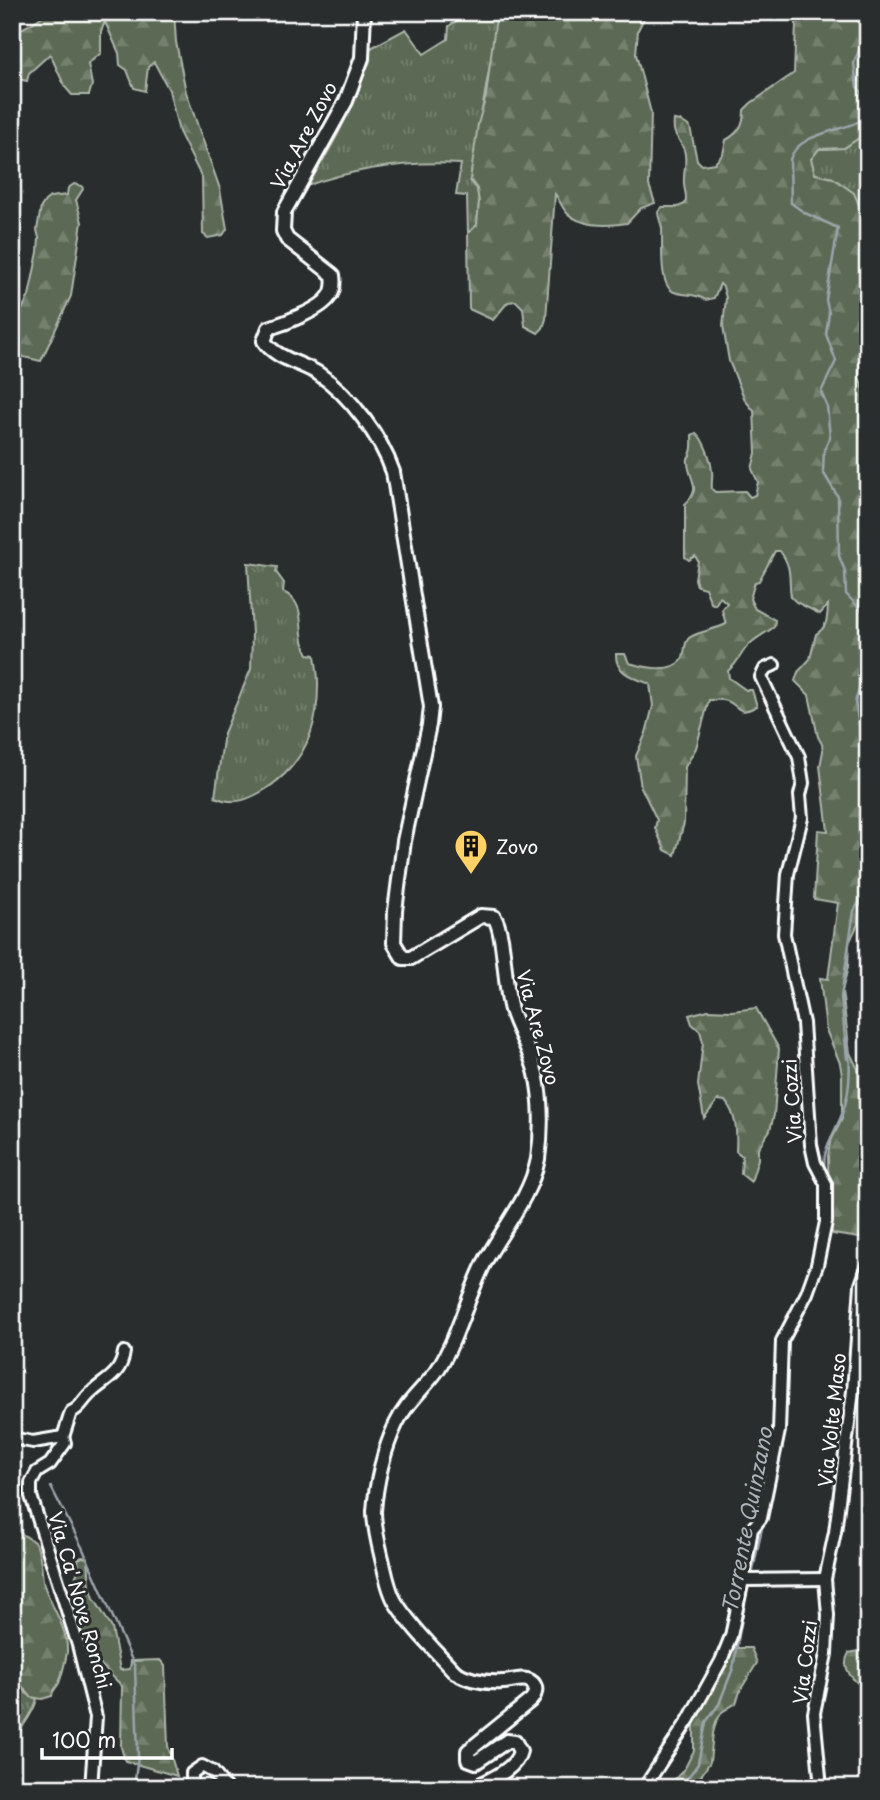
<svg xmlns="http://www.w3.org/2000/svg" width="880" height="1800" font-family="'Playpen Sans',sans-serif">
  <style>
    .grass { fill: url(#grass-tufts); stroke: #adb5aa; stroke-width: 2 }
    .forest { fill: url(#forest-firs); stroke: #adb5aa; stroke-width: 2 }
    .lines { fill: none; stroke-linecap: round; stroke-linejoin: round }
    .stream { stroke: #9ba4ac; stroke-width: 2.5 }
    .minor-casing { stroke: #fff; stroke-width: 16 }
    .tertiary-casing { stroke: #fff; stroke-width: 18 }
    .minor { stroke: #2a2d2e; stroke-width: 10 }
    .tertiary { stroke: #2a2d2e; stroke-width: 12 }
    .labels { text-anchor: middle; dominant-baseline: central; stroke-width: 6; stroke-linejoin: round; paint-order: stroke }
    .street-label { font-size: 19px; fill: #fff; stroke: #2a2d2e }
    .poi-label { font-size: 19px; fill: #fff; stroke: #2a2d2e; text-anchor: start }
    .water-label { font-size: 21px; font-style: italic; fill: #acb4ba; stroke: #2a2d2e }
  </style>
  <defs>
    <pattern id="grass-tufts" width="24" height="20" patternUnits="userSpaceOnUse" patternTransform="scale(1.75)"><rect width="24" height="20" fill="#5b6b55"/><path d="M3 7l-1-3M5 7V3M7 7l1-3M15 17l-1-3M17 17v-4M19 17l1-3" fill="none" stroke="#74816e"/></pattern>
    <pattern id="forest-firs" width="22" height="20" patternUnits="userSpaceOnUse" patternTransform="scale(1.75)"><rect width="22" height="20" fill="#5b6b55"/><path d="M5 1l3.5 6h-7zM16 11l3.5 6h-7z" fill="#74816e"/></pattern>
  </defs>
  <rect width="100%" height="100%" fill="#2a2d2e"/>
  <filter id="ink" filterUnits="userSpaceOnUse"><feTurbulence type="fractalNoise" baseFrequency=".0143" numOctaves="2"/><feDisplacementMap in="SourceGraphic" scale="14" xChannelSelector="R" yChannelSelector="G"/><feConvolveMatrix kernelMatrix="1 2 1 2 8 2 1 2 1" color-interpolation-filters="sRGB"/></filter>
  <g filter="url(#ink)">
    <g class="grass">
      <path d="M464,12H499L470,180L477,189L479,202L477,225L468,233L467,196L456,195L461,164C407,161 357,168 306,186C335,145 359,98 369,49L406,29L424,54L448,39L449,26L459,19Z"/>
      <path d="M868,137V300L863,280L866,253L833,178L815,174L811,159L819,149L844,148L859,138Z"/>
      <path d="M248,563L277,567L276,572L284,583L283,592C310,604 295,633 308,654L315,655C316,664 318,674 318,682C319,729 302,768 261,792C245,801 233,805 215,797L224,733L251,669L252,634Z"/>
      <path d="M15,1684L23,1686L26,1693L37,1699C33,1717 18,1729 12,1746V1688Z"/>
    </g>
    <g class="forest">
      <path d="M46,12H174L176,42L186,92L220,189L227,229L223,235L208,238L203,234L202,178L179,132L169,90L154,62L148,67L145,91L134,88L127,70L120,65L119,53L105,22L101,31V53L88,64L92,85L89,95H72L65,87L50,54L29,73L27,81L13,78V34C23,26 38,23 46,12Z"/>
      <path d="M499,12H647L638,30L636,54L651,113L649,185L655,203L641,208L627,223C608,226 582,227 567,213C562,208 559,199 555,194L546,319L543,328L538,333L525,326L523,308L516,301L508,302L493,320L469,309L468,233L477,225L479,202L477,189L470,180L478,124L486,96L495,24Z"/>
      <path d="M800,12H868V137L859,138L844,148L819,149L811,159L815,174L833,178L854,193L865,219L867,234L863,280L868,300V350L860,362L859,377L868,400L866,463L868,466V884L859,908L858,924L849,943L848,967L842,991L850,1053L858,1069L859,1103L868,1105L865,1168L867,1178L865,1205L868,1215L867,1239L833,1234L829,1225L828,1156L830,1143L842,1119V1075L840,1063L826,1030L820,978L828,979L838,903L814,899L818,830L828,831L820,766L823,751L822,744L818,737L809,695L795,681L798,672L810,659L816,634C828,627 827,618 828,605L820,614L796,602L791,597C788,577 793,569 780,551H775L759,581L755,582L750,599L755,609L775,620L774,627C765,634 754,638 746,648C738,658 739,662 728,671L729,678L746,690H752L757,706C736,717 741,706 727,701C722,699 713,700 709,700L696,748L685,767L684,823L675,855L665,850L655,828L657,820L641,787L636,756L646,733L653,706L650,684C634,678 615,673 616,654H625L629,663C644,667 672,674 682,659C686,652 683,644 689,638C696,632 715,630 726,624L722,610L727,603L720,597L715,605L711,603L705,588L697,586L695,579L698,561L695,556L689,560L685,557V504C703,488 689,480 688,463C687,455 689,460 691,452C693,447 692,440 692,435L696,433C705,440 711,461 712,471C713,477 711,483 712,489L715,492L745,491L750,497L755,495L758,482L752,469L756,453L754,411L745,400L729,361L723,326L726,298L723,287L720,284L714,298L706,300C695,293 685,296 674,292C658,286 663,242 662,228C661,222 658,218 658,212L662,207H678L685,204C688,195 684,192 684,183C683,171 688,161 684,150C679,136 672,137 674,120L681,121L690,127L697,160L702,165L715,163L723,154L726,140C739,133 744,124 744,110L751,103L794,73L796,24Z"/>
      <path d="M74,184L82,186L83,189L76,200L82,222L71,296L41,361L23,357L21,353L12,355L13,326L29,296L38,252L39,238L37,230L41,207L45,201L50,197L67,195L68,188Z"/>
      <path d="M756,1008L779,1049L774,1115L770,1130L758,1148V1159L751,1182L741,1174L742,1156L736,1151C737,1133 737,1115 725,1101L718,1100L704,1118L698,1085L703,1042L700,1031L692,1024L689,1015L708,1010L732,1011Z"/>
      <path d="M12,1528C19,1533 29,1537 35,1543C42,1552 41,1574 44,1585C51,1607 68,1628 67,1651C67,1656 61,1678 59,1683C56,1689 52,1690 52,1696L42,1699L31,1697L22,1686L15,1684L12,1688Z"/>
      <path d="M82,1557L88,1558L90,1586L94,1598L112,1628L120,1670L130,1669L131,1661L160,1660L165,1666L168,1746L177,1776L125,1761L121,1747L122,1686L100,1664L92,1648L79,1631L74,1607V1580L79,1569L78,1559Z"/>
      <path d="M732,1648H751L757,1663L741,1689L736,1703L722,1712L716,1722L713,1733L710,1762L693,1788H667L685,1768L691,1756L694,1751V1721Z"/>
      <path d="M859,1651H868V1691C855,1682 839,1669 849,1653Z"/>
    </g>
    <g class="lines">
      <g class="stream">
        <path d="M865,12L868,18"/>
        <path d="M868,27L854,63L857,87L864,95L868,104"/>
        <path d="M868,107L860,121C839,132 796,134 790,160L791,203L805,213L838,228L826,300L829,313L826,334L836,361L821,392L827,406L830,438L824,450L823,472L838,497L839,556L845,571L846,594L868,617"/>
        <path d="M868,672L861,684L855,702L866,763L860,785V808L868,832"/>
        <path d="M825,1171C821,1148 835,1134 842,1114C852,1089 851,1063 847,1037V1059L841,997L854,911L868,886"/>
        <path d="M51,1487L82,1547L135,1667L138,1756L134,1788"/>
        <path d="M752,1575L763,1523"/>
        <path d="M680,1788L698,1764L706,1722L719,1704L733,1668L748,1585"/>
      </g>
      <defs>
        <g id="minor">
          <path d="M63,1437L71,1412C81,1408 83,1399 92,1392C106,1379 121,1375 124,1352"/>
          <path d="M12,1438L33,1442L63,1437L65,1443L50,1464L37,1472L31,1483V1496L78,1645L96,1717L91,1788"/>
          <path d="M743,1580L752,1529L761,1518L779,1431L782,1341L807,1293L817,1265L826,1222V1184L815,1163L811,1145L803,1023L784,934L788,874L802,818L800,795L803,783L799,757L761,677L765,669L774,665"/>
          <path d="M192,1788V1773L202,1766L213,1772L226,1788"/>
          <path d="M644,1788L689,1719L721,1661L731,1636L743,1580L825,1579"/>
          <path d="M821,1788L814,1713L826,1654L828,1615L825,1579L835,1532L853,1391L861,1285L868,1265"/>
        </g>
        <path id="tertiary" d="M364,12L362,58L346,101L284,212L283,231L287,239L333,275C334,282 334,291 329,297C320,310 285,323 269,328L264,341C276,359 302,363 319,374C350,395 381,437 393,472L431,707L429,725L404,841L395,911L394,943L403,958H411L481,916L494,917C505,933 504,986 511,1010C518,1032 531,1052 536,1074C542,1100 542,1133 538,1159C531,1195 505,1226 487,1258C468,1293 459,1336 438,1369C425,1388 406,1402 396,1424C384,1449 376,1483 374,1511C374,1528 379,1546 383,1563C386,1576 389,1592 396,1603C412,1628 435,1650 455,1672C468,1680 486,1683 503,1682C510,1682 523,1677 530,1681C538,1686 536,1694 531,1700L468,1751V1759L476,1762L507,1741L515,1742L520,1751C516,1770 489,1780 474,1788"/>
      </defs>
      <use href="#minor" class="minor-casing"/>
      <use href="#tertiary" class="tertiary-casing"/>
      <use href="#minor" class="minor"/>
      <use href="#tertiary" class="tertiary"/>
    </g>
  </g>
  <defs>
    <symbol id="building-pin" viewBox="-11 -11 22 30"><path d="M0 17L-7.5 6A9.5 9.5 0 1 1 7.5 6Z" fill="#ffd166" stroke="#2a2d2e"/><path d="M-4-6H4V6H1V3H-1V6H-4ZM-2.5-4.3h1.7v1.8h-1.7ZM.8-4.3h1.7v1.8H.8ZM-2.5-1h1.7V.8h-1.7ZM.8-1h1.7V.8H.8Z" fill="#111"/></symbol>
  </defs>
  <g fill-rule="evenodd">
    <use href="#building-pin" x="452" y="827" width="38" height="52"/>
  </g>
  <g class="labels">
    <g class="street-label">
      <text transform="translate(303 135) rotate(-62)">Via Are Zovo</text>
      <text transform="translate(539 1027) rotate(75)">Via Are Zovo</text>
      <text transform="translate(791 1101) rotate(-94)">Via Cozzi</text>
      <text transform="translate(831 1420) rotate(-84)">Via Volte Maso</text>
      <text transform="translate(81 1600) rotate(74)">Via Ca' Nove Ronchi</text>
      <text transform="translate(804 1662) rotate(-83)">Via Cozzi</text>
    </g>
    <g class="poi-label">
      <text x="496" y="846">Zovo</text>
    </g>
    <g class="water-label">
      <text transform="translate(746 1520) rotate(-79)">Torrente Quinzano</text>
    </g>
  </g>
  <rect width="880" height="1800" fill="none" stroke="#2a2d2e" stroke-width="42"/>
  <rect x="21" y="21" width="838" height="1758" fill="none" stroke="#fff" stroke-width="2.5" filter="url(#ink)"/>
  <path d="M42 1748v10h130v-10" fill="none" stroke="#ffffff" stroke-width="3.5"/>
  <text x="52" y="1748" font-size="21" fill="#ffffff" stroke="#2a2d2e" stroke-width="5" paint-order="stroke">100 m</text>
</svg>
